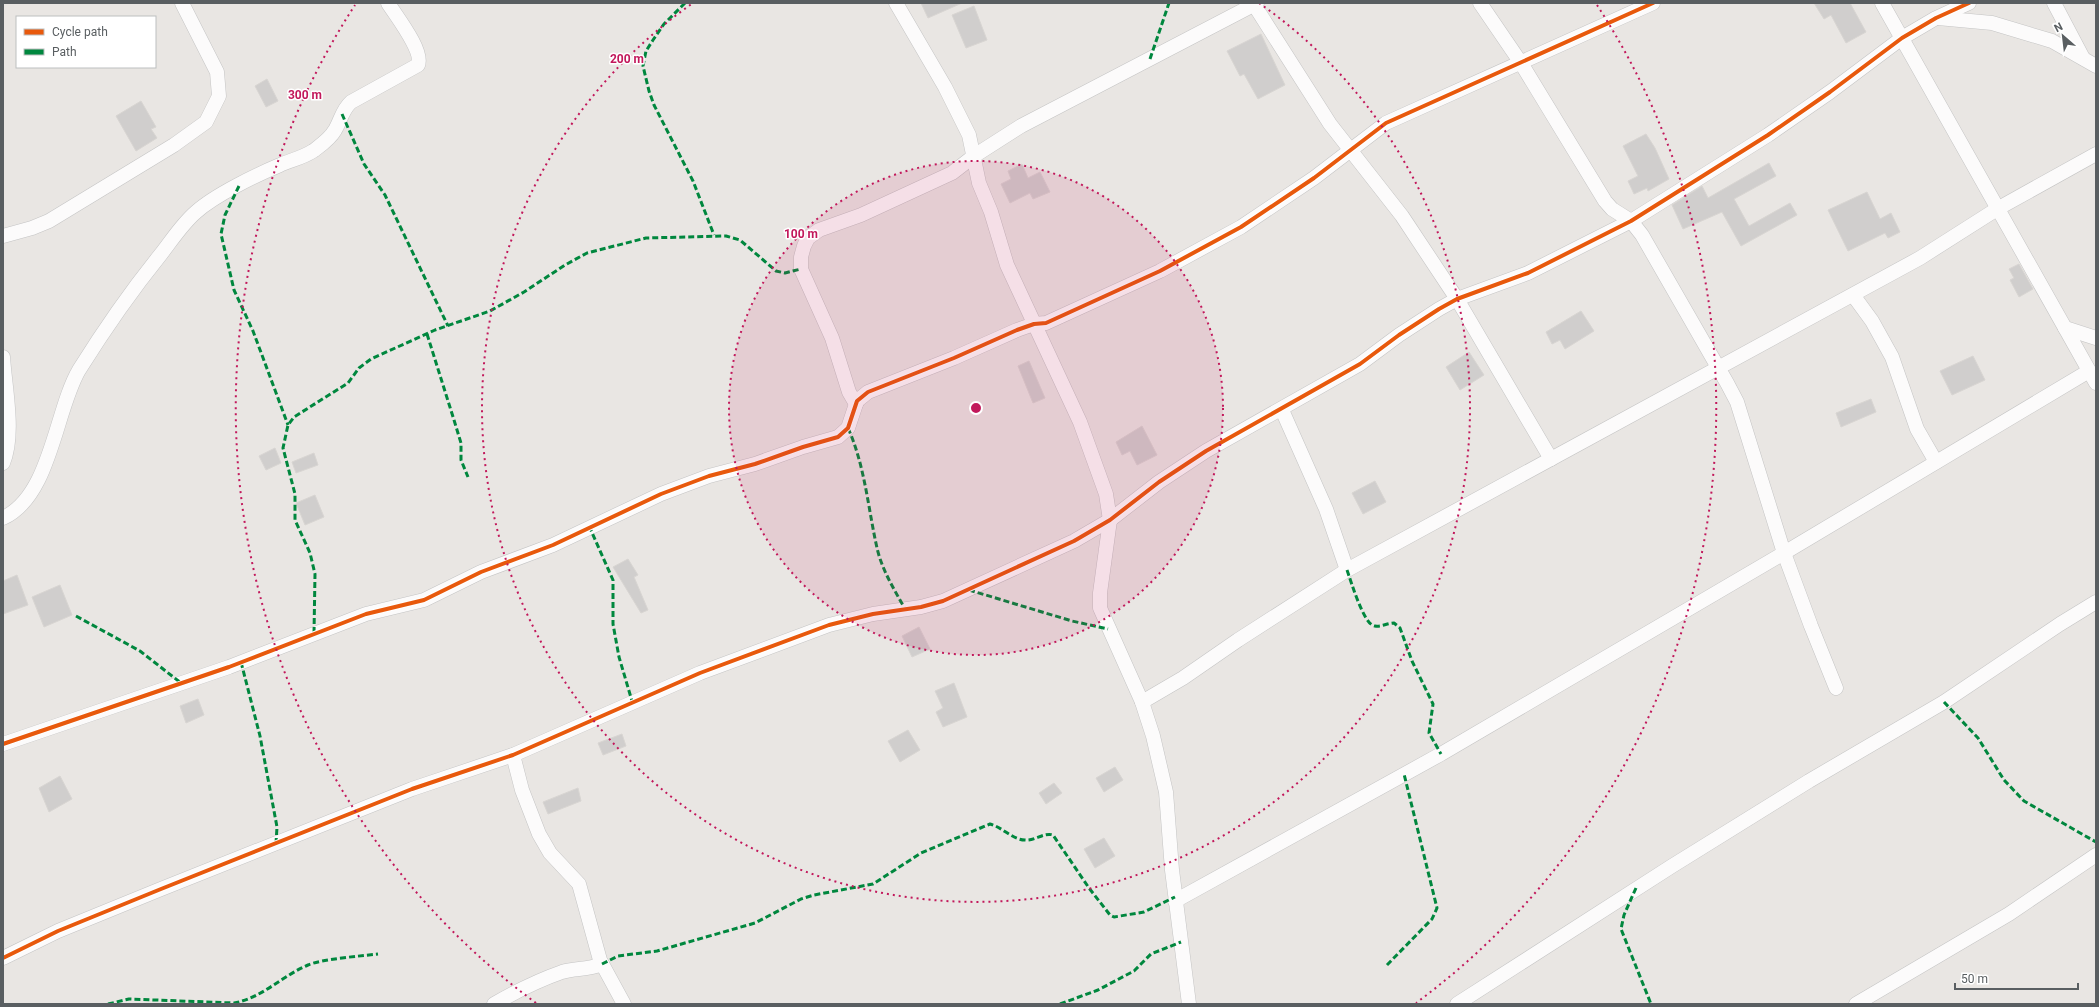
<svg xmlns="http://www.w3.org/2000/svg" width="2099" height="1007" font-family="Roboto,sans-serif">
  <style>
    .building { fill: #d0cecd; stroke: #d8d5d2 }
    .lines { fill: none; stroke-linecap: round; stroke-linejoin: round }
    .street-casing { stroke: #c4c4c4; stroke-width: 15 }
    .street { stroke: #fcfbfb; stroke-width: 14 }
    .quiet { stroke: #00873e; stroke-width: 3; stroke-dasharray: 6 3; stroke-linecap: butt }
    .cycleway-casing { stroke: #fff; stroke-width: 6 }
    .cycleway { stroke: #e8590c; stroke-width: 4 }
    .ring { fill: none; stroke: #c2185b; stroke-width: 2; stroke-dasharray: 2 4 }
    .centre { fill: #c2185b; stroke: #fff; stroke-width: 2 }
    .ring-label { font-size: 12px; text-anchor: middle; font-weight: bold; fill: #c2185b; stroke: #fff; stroke-width: 3; stroke-linejoin: round; paint-order: stroke }
  </style>
  <rect width="100%" height="100%" fill="#e9e6e3"/>
  <g class="building">
    <path d="M921,3H962L928,18Z"/>
    <path d="M1814,3H1850L1866,32L1846,43L1831,15L1824,19Z"/>
    <path d="M974,6L987,40L966,48L952,15Z"/>
    <path d="M1261,34L1285,85L1258,99L1244,74L1240,76L1227,51Z"/>
    <path d="M267,79L278,101L266,107L255,86Z"/>
    <path d="M141,101L156,127L151,129L157,138L136,151L116,116Z"/>
    <path d="M1646,134L1655,148L1669,179L1648,191L1647,188L1634,194L1628,181L1638,176L1623,146Z"/>
    <path d="M1769,163L1776,176L1734,199L1749,226L1790,203L1797,215L1741,246L1722,212L1683,229L1672,205L1702,186L1708,198Z"/>
    <path d="M1022,164L1028,178L1040,172L1050,192L1033,199L1030,193L1010,203L1001,184L1011,179L1008,171Z"/>
    <path d="M1867,192L1880,219L1891,213L1900,232L1888,238L1885,233L1848,251L1828,210Z"/>
    <path d="M2019,264L2033,289L2019,297L2010,280L2014,278L2009,269Z"/>
    <path d="M1581,311L1594,331L1565,349L1560,340L1552,344L1546,332Z"/>
    <path d="M1469,352L1484,375L1460,390L1446,367Z"/>
    <path d="M1973,356L1985,380L1952,395L1940,371Z"/>
    <path d="M1029,361L1045,398L1033,403L1018,366Z"/>
    <path d="M1871,399L1876,412L1841,427L1836,413Z"/>
    <path d="M1142,426L1157,455L1137,465L1130,451L1122,455L1116,442Z"/>
    <path d="M275,448L281,463L266,470L259,456Z"/>
    <path d="M314,453L318,465L296,473L292,462Z"/>
    <path d="M1375,481L1386,502L1363,514L1352,493Z"/>
    <path d="M315,495L324,517L305,525L296,503Z"/>
    <path d="M628,559L638,575L634,577L648,610L641,613L613,567Z"/>
    <path d="M17,575L28,605L3,614V581Z"/>
    <path d="M60,585L72,615L44,627L32,597Z"/>
    <path d="M919,627L930,649L912,657L902,636Z"/>
    <path d="M954,683L967,717L943,727L936,712L943,708L935,691Z"/>
    <path d="M198,699L204,715L186,723L180,706Z"/>
    <path d="M908,730L920,750L900,762L888,741Z"/>
    <path d="M622,734L626,746L603,755L598,743Z"/>
    <path d="M1115,767L1123,780L1104,792L1096,778Z"/>
    <path d="M60,776L72,799L49,812L39,788Z"/>
    <path d="M1054,783L1062,793L1046,804L1039,793Z"/>
    <path d="M578,788L581,801L548,814L543,802Z"/>
    <path d="M1104,838L1115,856L1095,868L1084,849Z"/>
  </g>
  <g class="lines">
    <defs>
      <g id="street">
        <path d="M896,3L945,87L969,135L979,183L991,212L1007,265L1080,422L1106,494L1110,520L1100,593V608L1142,702L1153,736L1166,792L1172,870L1189,1004"/>
        <path d="M1253,3L1330,124L1402,216L1457,299L1551,459"/>
        <path d="M1480,3L1521,63L1605,201L1612,209L1631,221L1642,235L1727,383L1737,402L1784,553L1811,626L1836,688"/>
        <path d="M1882,3L2096,383"/>
        <path d="M2054,3L2083,58"/>
        <path d="M1938,18L1992,23L2052,41L2096,66"/>
        <path d="M3,236L32,228L49,221L174,145L206,122L219,96L217,72L182,3"/>
        <path d="M1853,295L1872,321L1892,357L1917,429L1936,462"/>
        <path d="M2065,328L2096,338"/>
        <path d="M3,357C5,388 15,434 3,463"/>
        <path d="M856,404L849,392L832,338L801,269V257L804,246L808,238L819,230L861,215L952,173L974,156L1021,126L1257,3"/>
        <path d="M1282,410L1326,509L1347,570"/>
        <path d="M3,518C51,496 55,411 79,370C104,330 131,291 161,254C172,240 182,224 196,212C215,195 256,175 280,165C291,160 302,158 313,151C321,145 330,139 335,130C341,120 342,110 351,102L418,65C424,51 396,16 388,3"/>
        <path d="M1142,702L1183,678L1238,640L1347,570L1920,258L1997,209L2096,154"/>
        <path d="M3,744L229,667L366,614L424,600L481,572L553,545L661,494L709,476L755,464L803,447L838,437L848,428L857,401L868,392L954,358L1017,330L1034,324L1046,323L1160,271L1241,227L1314,178L1386,123L1653,3"/>
        <path d="M513,755L522,790L539,834L550,853L579,884L600,960L624,1004"/>
        <path d="M1175,901L1441,754L1784,553L2089,371"/>
        <path d="M3,958L58,931L161,889L412,789L513,755L700,673L829,625L873,614L921,607L943,601L1074,541L1110,520L1159,482L1206,451L1360,364L1399,335L1439,309L1457,299L1528,273L1631,221L1768,135L1830,92L1902,38L1936,18L1969,3"/>
        <path d="M494,1004C515,992 539,980 562,972C576,968 588,970 602,964"/>
        <path d="M1457,1004L1672,866L1809,781L1944,702L2060,624L2096,602"/>
        <path d="M1856,1004L2009,914L2096,855"/>
      </g>
    </defs>
    <use href="#street" class="street-casing"/>
    <use href="#street" class="street"/>
    <g class="quiet">
      <path d="M685,3L664,24L653,40L646,51L643,66L649,91L654,105L693,181L714,235"/>
      <path d="M1150,59L1169,3"/>
      <path d="M342,114L364,164L385,195L448,326"/>
      <path d="M239,186L225,215L221,234L234,290L253,331L288,425"/>
      <path d="M427,334L454,420L461,443V460L468,477"/>
      <path d="M848,428C865,466 868,508 877,548C882,570 894,589 905,609"/>
      <path d="M589,526L613,580V624L619,657L632,701"/>
      <path d="M1347,570C1351,581 1364,626 1375,626C1381,627 1388,623 1394,623L1400,628L1412,661L1433,704L1429,733L1441,754"/>
      <path d="M969,590L1072,621L1108,629"/>
      <path d="M76,616L140,651L181,683"/>
      <path d="M314,633L315,574L310,553L295,520V494L283,448L288,425L294,417L348,383L359,368L371,359L435,330L490,311L524,292L565,265L587,253L646,238L726,236L740,240L776,271L785,273L801,269"/>
      <path d="M241,662L260,736L277,827L276,843"/>
      <path d="M1944,702L1978,738L2004,780L2024,801L2096,842"/>
      <path d="M1636,888L1624,915L1621,929L1651,1004"/>
      <path d="M602,964L618,956L657,951L755,923L801,899L814,895L873,884L921,853L990,824C1002,827 1013,840 1025,840C1035,841 1044,832 1053,835L1089,888L1110,915L1114,917L1144,912L1175,897"/>
      <path d="M1387,965L1432,919L1437,908L1404,774"/>
      <path d="M108,1004L129,999L234,1003C262,998 282,976 308,965C322,959 361,956 378,954"/>
      <path d="M1060,1004L1098,990L1134,971L1151,954L1181,942"/>
    </g>
    <defs>
      <g id="cycleway">
        <path d="M3,744L229,667L366,614L424,600L481,572L553,545L661,494L709,476L755,464L803,447L838,437L848,428L857,401L868,392L954,358L1017,330L1034,324L1046,323L1160,271L1241,227L1314,178L1386,123L1653,3"/>
        <path d="M3,958L58,931L161,889L412,789L513,755L700,673L829,625L873,614L921,607L943,601L1074,541L1110,520L1159,482L1206,451L1360,364L1399,335L1439,309L1457,299L1528,273L1631,221L1768,135L1830,92L1902,38L1936,18L1969,3"/>
      </g>
    </defs>
    <use href="#cycleway" class="cycleway-casing"/>
    <use href="#cycleway" class="cycleway"/>
  </g>
  <circle cx="976" cy="408" r="247" fill="#c2185b" fill-opacity=".12"/>
  <g class="ring">
    <circle cx="976" cy="408" r="247"/>
    <path d="M1259 3A494 494 0 1 1 693 3"/>
    <path d="M536 1003A740 740 0 0 1 355 5M1597 5A740 740 0 0 1 1416 1003"/>
  </g>
  <circle cx="976" cy="408" r="6" class="centre"/>
  <g class="ring-label">
    <text x="627" y="63">200 m</text>
    <text x="305" y="99">300 m</text>
    <text x="801" y="238">100 m</text>
  </g>
  <rect width="2099" height="1007" fill="none" stroke="#595e61" stroke-width="8"/>
  <rect x="16" y="16" width="140" height="52" fill="#ffffff" stroke="#bdbfc0"/>
  <rect x="24" y="29" width="20" height="6" fill="#e8590c" stroke="#bdbfc0"/>
  <text x="52" y="36" font-size="12" fill="#595e61">Cycle path</text>
  <rect x="24" y="49" width="20" height="6" fill="#00873e" stroke="#bdbfc0"/>
  <text x="52" y="56" font-size="12" fill="#595e61">Path</text>
  <g transform="translate(2063 36) rotate(332)" stroke="#ffffff" stroke-width="3" paint-order="stroke">
  <path d="M0-3L7 15L0 10L-7 15Z" fill="#595e61"/>
  <text y="-6" font-size="11" font-weight="bold" text-anchor="middle" fill="#595e61">N</text>
  </g>
  <path d="M1955 983v6h123v-6" fill="none" stroke="#595e61" stroke-width="2"/>
  <text x="1961" y="983" font-size="12" fill="#595e61" stroke="#ffffff" stroke-width="3" paint-order="stroke">50 m</text>
</svg>
